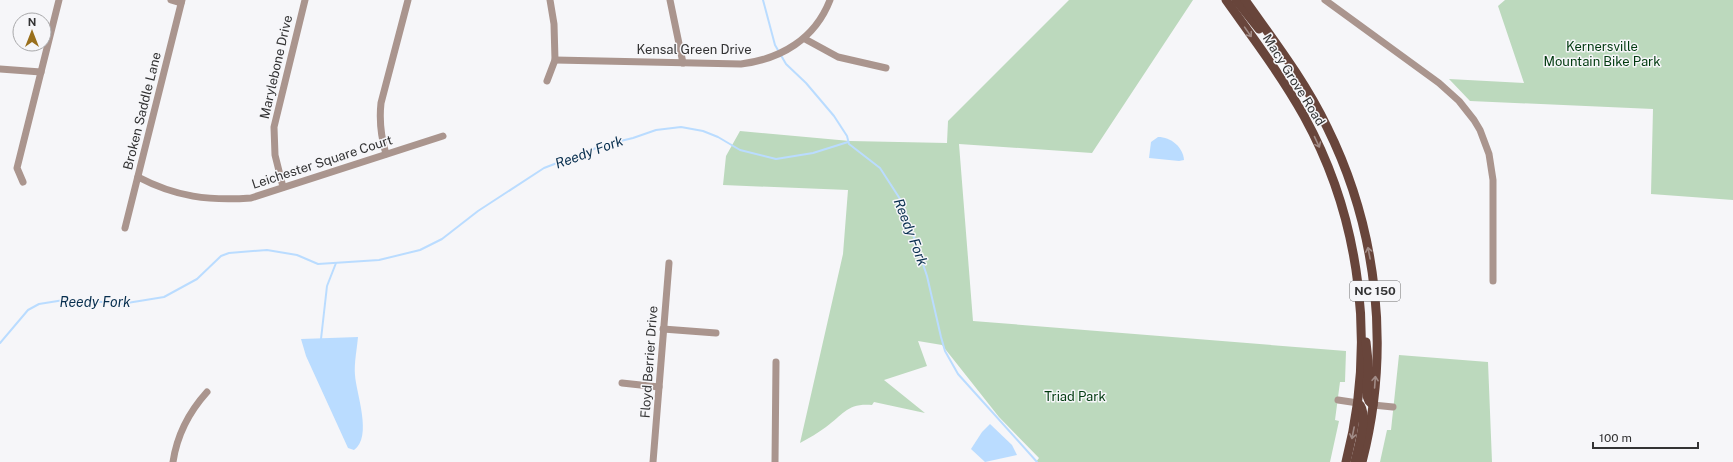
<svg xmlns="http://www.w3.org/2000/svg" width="1733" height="462" font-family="'Public Sans',sans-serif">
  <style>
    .green { fill: #bcd9bd }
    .water { fill: #badcff }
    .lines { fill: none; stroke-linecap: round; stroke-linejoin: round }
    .stream { stroke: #badcff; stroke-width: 2 }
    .minor { stroke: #aa958e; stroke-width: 7 }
    .major { stroke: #68453b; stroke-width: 9 }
    .oneway { stroke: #a18c87 }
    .labels { text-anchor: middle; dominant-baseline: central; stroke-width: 3; stroke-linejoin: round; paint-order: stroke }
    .shield { fill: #f6f6f9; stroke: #6e6e6f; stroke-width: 1 }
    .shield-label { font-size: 12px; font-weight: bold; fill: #333334 }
    .park-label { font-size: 13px; fill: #013a0f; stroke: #f6f6f9 }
    .street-label { font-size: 13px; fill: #333334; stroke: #f6f6f9 }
    .water-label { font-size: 14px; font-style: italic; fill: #072e4e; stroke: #f6f6f9 }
  </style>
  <rect width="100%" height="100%" fill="#f6f6f9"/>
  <g class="green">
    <path d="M1069,0H1193L1092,153L959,144L973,321L1346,351L1345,382H1340L1335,420L1339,421L1330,462H1036L1039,458L999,417L942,345L918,341L927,366L884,380L925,413L874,402L872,405C847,403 844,414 826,427C818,433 809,438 800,443L843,254L848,190L723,185L726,156L740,131L850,141L947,143L948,121Z"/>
    <path d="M1505,0H1733V200L1651,194L1653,109L1470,101L1449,79L1524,83L1498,6Z"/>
    <path d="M1399,355L1488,362L1492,462H1380L1387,430H1391Z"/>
  </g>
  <g class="water">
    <path d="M1158,137C1171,137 1183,147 1184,160L1179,161L1149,158L1151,142Z"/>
    <path d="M358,337C357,349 354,363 355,375C356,393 373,437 354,450L348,448L306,356L301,339Z"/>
    <path d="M990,424L1012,445L1017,455L985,462L971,449L982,432Z"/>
  </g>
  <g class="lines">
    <g class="stream">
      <path d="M763,0L775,45L786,64L806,83L834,116L847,136L849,144L880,168L902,202L927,276L941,337L945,351L958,374L1037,462"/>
      <path d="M321,339L327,286L336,263"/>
      <path d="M0,343L28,310L39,304L64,300L92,301L121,304L164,297L197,279L221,256L229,253L267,250L297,255L318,264L379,260L420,250L442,239L478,211L544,168L604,145L633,138L656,130L681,127L703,131L718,137L740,150L776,159L813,153L848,142"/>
    </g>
    <g class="minor">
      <path d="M171,0L181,3"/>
      <path d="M670,0L683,63"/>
      <path d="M1325,0L1439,83L1459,101L1474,120L1480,130L1489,154L1493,180V281"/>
      <path d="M805,39L838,57L886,68"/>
      <path d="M555,60L741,64C781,59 815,39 830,0"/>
      <path d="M0,69L41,72"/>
      <path d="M547,81L555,60L554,24L550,0"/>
      <path d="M386,154C381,137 379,121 381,103L408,0"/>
      <path d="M138,177C176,197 209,201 251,198L443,136"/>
      <path d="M23,182L17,168L59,0"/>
      <path d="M283,187L275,155L274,127L305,0"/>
      <path d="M125,228L182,0"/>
      <path d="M663,329L716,333"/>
      <path d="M622,383L659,387"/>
      <path d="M1338,400L1358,403"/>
      <path d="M1373,405L1393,407"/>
      <path d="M173,462C177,435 189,412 207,392"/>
      <path d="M653,462L669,263"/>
      <path d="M775,462L776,362"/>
    </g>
    <g class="major">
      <path d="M1226,0C1253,38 1281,75 1304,116C1362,221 1376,346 1346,462"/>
      <path d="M1236,0L1259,29"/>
      <path d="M1245,0C1274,41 1305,81 1327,127C1378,230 1391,350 1362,462"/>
      <path d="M1366,342L1368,361L1367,396L1369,401L1373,405"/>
      <path d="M1355,462C1358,448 1370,412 1358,403"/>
    </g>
  </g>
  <defs><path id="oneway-shaft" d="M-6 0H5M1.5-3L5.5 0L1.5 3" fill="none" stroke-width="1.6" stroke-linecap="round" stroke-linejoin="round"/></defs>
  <g class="oneway">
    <use href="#oneway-shaft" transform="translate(1248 32) rotate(55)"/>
    <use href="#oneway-shaft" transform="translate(1317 142) rotate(65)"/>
    <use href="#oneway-shaft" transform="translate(1369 253) rotate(-101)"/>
    <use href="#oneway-shaft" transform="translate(1375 382) rotate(-86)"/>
    <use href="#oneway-shaft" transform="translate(1353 433) rotate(101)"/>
  </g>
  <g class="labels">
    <rect class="shield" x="1350" y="281" width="50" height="20" rx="3"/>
    <g class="shield-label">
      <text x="1375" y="291">NC 150</text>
    </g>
    <g class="park-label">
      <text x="1602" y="46">Kernersville<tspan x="1602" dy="15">Mountain Bike Park</tspan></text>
      <text x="1075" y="396">Triad Park</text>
    </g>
    <g class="street-label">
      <text x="694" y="49">Kensal Green Drive</text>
      <text transform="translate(276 67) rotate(-77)">Marylebone Drive</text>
      <text transform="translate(1294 80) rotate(58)">Macy Grove Road</text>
      <text transform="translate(142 111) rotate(-76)">Broken Saddle Lane</text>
      <text transform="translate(322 162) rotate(-18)">Leichester Square Court</text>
      <text transform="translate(649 362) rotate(-86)">Floyd Berrier Drive</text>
    </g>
    <g class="water-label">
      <text transform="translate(589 152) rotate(-20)">Reedy Fork</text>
      <text transform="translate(911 232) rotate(69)">Reedy Fork</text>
      <text x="95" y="302">Reedy Fork</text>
    </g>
  </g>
  <g transform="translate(32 32)"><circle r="19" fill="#f6f6f9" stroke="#a8a8aa"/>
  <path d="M0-3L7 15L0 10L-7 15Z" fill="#996f1c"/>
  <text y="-6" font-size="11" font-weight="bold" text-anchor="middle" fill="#333334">N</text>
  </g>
  <path d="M1593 442v6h105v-6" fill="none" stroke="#333334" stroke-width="2"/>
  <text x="1599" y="442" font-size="12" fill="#333334" stroke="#f6f6f9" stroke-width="3" paint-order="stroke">100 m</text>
</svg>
